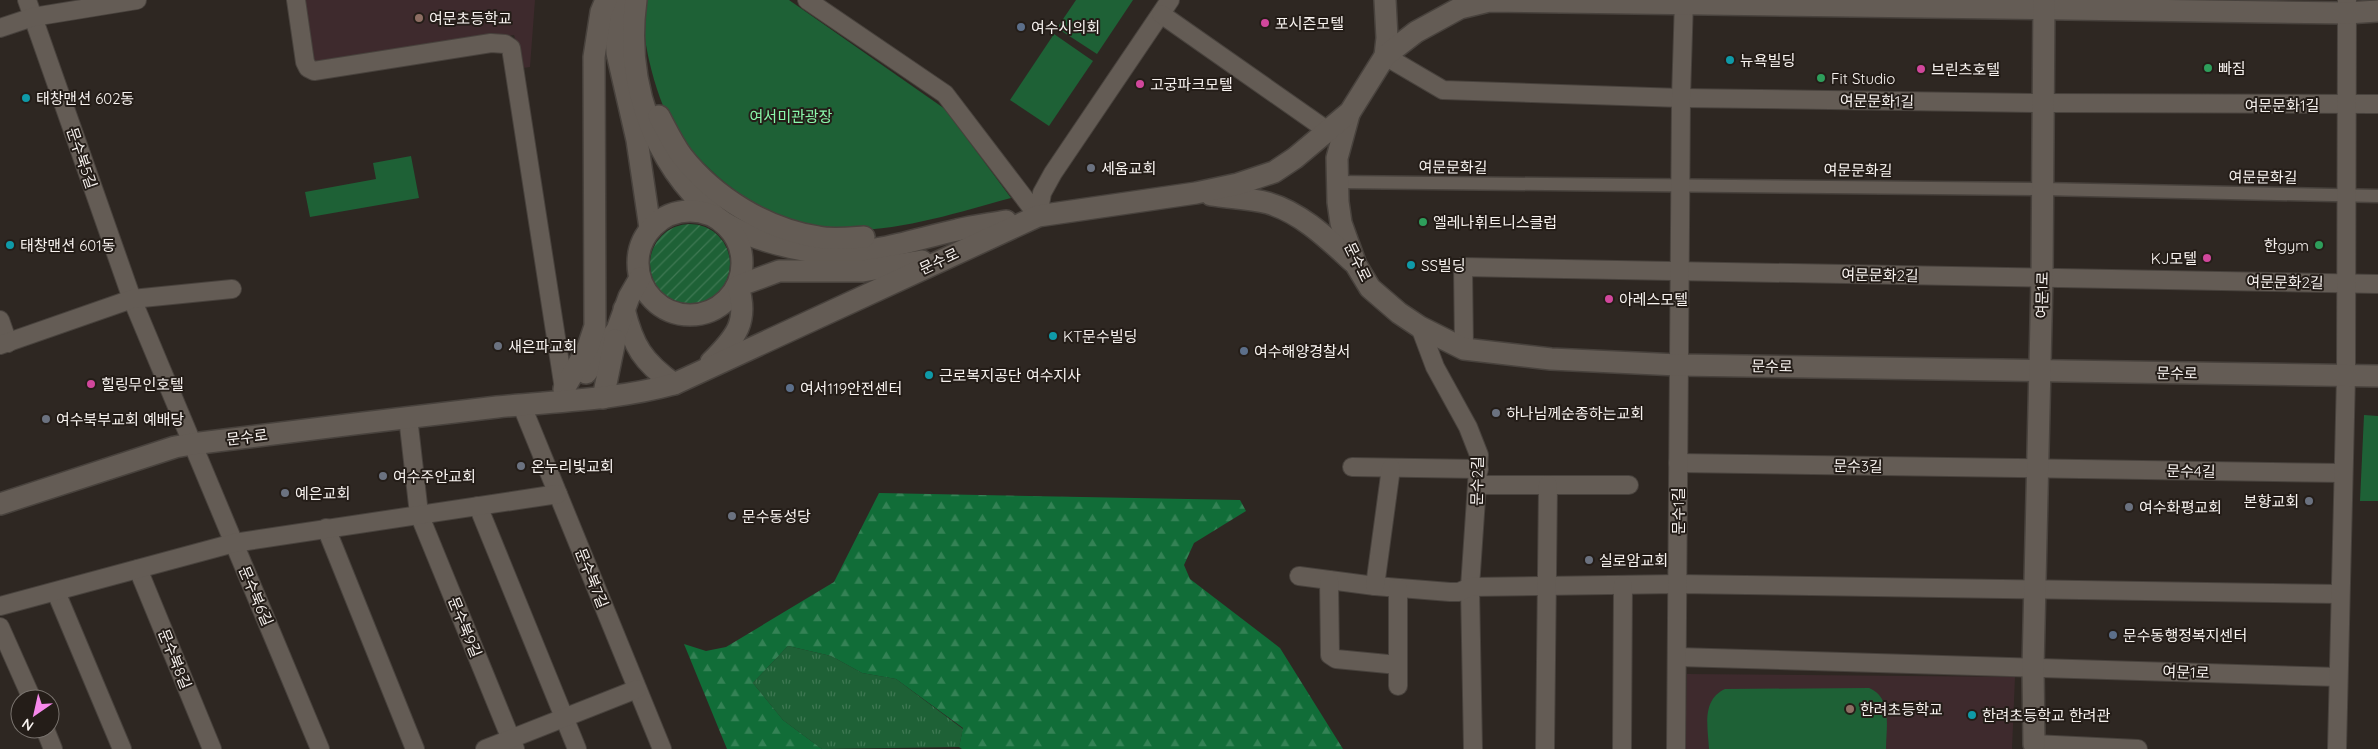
<svg xmlns="http://www.w3.org/2000/svg" width="2378" height="749" font-family="Quicksand,'Noto Sans KR',sans-serif">
  <style>
    .education { fill: #3e2a2d }
    .grass { fill: url(#grass-tufts) }
    .forest { fill: url(#forest-firs) }
    .park { fill: #1e6136 }
    .garden { fill: url(#garden-furrows) }
    .lines { fill: none; stroke-linecap: round; stroke-linejoin: round }
    .pedestrian-casing { stroke: #48423d; stroke-width: 15 }
    .minor-casing { stroke: #48423d; stroke-width: 20 }
    .tertiary-casing { stroke: #48423d; stroke-width: 24 }
    .pedestrian { stroke: #645c55; stroke-width: 12 }
    .minor { stroke: #645c55; stroke-width: 18 }
    .tertiary { stroke: #645c55; stroke-width: 21 }
    .education-dot { fill: #8d6e63; stroke: #241d18; stroke-width: 2 }
    .hotel-dot { fill: #d1479c; stroke: #241d18; stroke-width: 2 }
    .service-dot { fill: #5c6f8a; stroke: #241d18; stroke-width: 2 }
    .culture-dot { fill: #0f9aa8; stroke: #241d18; stroke-width: 2 }
    .leisure-dot { fill: #2e9e5b; stroke: #241d18; stroke-width: 2 }
    .worship-dot { fill: #6b7280; stroke: #241d18; stroke-width: 2 }
    .labels { text-anchor: middle; dominant-baseline: central; stroke-width: 4; stroke-linejoin: round; paint-order: stroke }
    .poi-label { font-size: 15px; fill: #f8f3f0; stroke: #241d18; text-anchor: start }
    .street-label { font-size: 15px; fill: #f8f3f0; stroke: #241d18 }
    .park-label { font-size: 15px; fill: #8af7aa; stroke: #241d18 }
  </style>
  <defs>
    <pattern id="grass-tufts" width="24" height="20" patternUnits="userSpaceOnUse" patternTransform="scale(1.25)"><rect width="24" height="20" fill="#1e6136"/><path d="M3 7l-1-3M5 7V3M7 7l1-3M15 17l-1-3M17 17v-4M19 17l1-3" fill="none" stroke="#3f7853"/></pattern>
    <pattern id="forest-firs" width="22" height="20" patternUnits="userSpaceOnUse" patternTransform="scale(1.25)"><rect width="22" height="20" fill="#116d38"/><path d="M5 1l3.5 6h-7zM16 11l3.5 6h-7z" fill="#348255"/></pattern>
    <pattern id="garden-furrows" width="10" height="10" patternUnits="userSpaceOnUse" patternTransform="scale(1.25)"><rect width="10" height="10" fill="#1e6136"/><path d="M-1 1l2-2M0 10L10 0M9 11l2-2" fill="none" stroke="#3f7853"/></pattern>
  </defs>
  <rect width="100%" height="100%" fill="#2e2722"/>
  <g class="education">
    <path d="M302,0H535L530,67L523,68L514,35L320,65L310,59Z"/>
    <path d="M1687,674L2015,677L2012,749H1685Z"/>
  </g>
  <path class="grass" d="M788,646L831,656L862,673L896,679L963,729L959,747L822,749L783,720L753,683Z"/>
  <path class="forest" d="M879,493L1240,500L1246,511L1194,543L1184,565L1190,579L1280,648L1343,749H962L959,747L963,728L896,679L862,673L831,656L788,646L753,683L783,720L822,749H727L684,644L706,651L726,647L834,582Z"/>
  <g class="park">
    <path d="M646,0H789L945,109L1011,198C951,214 885,237 822,228C771,221 728,190 694,153C688,147 681,141 677,134C663,110 655,86 649,60C645,41 641,19 646,0Z"/>
    <path d="M1076,0H1133L1097,54L1057,28Z"/>
    <path d="M1054,34L1093,61L1049,126L1010,100Z"/>
    <path d="M411,156L419,198L310,217L305,192L376,179L373,163Z"/>
    <path d="M2364,415L2378,416V501H2360Z"/>
    <path d="M1869,688C1893,698 1886,728 1886,749H1709C1708,728 1701,700 1725,689Z"/>
  </g>
  <circle class="garden" cx="690" cy="264" r="40"/>
  <g class="lines">
    <defs>
      <path id="pedestrian" d="M1337,182L2042,189L2378,196"/>
      <g id="minor">
        <path d="M27,0L132,299L320,749"/>
        <path d="M296,0L305,62L308,68L314,71L491,43L505,44L511,48L564,389"/>
        <path d="M807,0L945,94L1038,216L1042,193L1053,173L1170,0"/>
        <path d="M1161,14L1328,131"/>
        <path d="M0,28L33,17L137,0"/>
        <path d="M1385,56L1443,90L1681,98L2042,103L2378,104"/>
        <path d="M0,320L8,343"/>
        <path d="M1420,327L1435,367L1468,427L1479,455L1470,587L1473,749"/>
        <path d="M0,345L132,299L232,289"/>
        <path d="M1464,349L1463,267L2378,284"/>
        <path d="M522,406L662,749"/>
        <path d="M408,417L419,514L515,749"/>
        <path d="M1678,463L2343,473"/>
        <path d="M1352,467L1479,469"/>
        <path d="M1478,485H1629"/>
        <path d="M478,506L577,749"/>
        <path d="M326,528L415,749"/>
        <path d="M138,569L212,749"/>
        <path d="M1299,576L1375,586L1450,592H1459L1470,587L1678,584L2340,594"/>
        <path d="M1329,580L1330,655L1336,659L1398,665"/>
        <path d="M1375,586L1391,468"/>
        <path d="M56,592L122,749"/>
        <path d="M0,606L234,543L558,494"/>
        <path d="M0,627L32,699"/>
        <path d="M1678,657L2338,677"/>
        <path d="M1398,686V588"/>
        <path d="M45,729L53,749"/>
        <path d="M485,749L637,689"/>
        <path d="M1545,749L1548,485"/>
        <path d="M1622,749L1623,585"/>
        <path d="M1676,749L1681,98L1684,0"/>
        <path d="M2036,749L2034,744L2138,749"/>
        <path d="M2337,749L2346,376L2347,0"/>
      </g>
      <g id="tertiary">
        <path d="M622,0L616,34L617,53L637,140L650,228"/>
        <path d="M636,0C625,81 652,161 714,215C739,237 798,252 831,253C874,254 916,239 957,230C973,226 990,224 1006,221"/>
        <path d="M1385,0L1387,38L1385,56"/>
        <path d="M1349,114L1337,158L1338,202L1341,223L1356,265L1370,288L1399,313L1420,327L1464,349L1551,359L1678,365L2378,376"/>
        <path d="M659,116C666,129 673,144 682,156C714,197 766,229 818,237C832,240 849,238 864,237"/>
        <path d="M1211,195C1230,198 1250,198 1268,203C1302,213 1329,240 1353,262"/>
        <circle cx="690" cy="263" r="52"/>
        <path d="M624,309C633,346 643,362 674,384"/>
        <path d="M711,362C736,337 749,322 738,286L779,271H863L922,261"/>
        <path d="M586,373L617,330L629,297L640,278"/>
        <path d="M564,389L588,347L595,326L594,57L601,12L606,0"/>
        <path d="M603,398L615,340"/>
        <path d="M0,504L175,447L192,444C294,431 395,419 497,407C557,401 616,400 674,384L1038,216L1196,193L1238,184L1274,172L1295,158L1350,112L1385,56L1416,32L1460,8L1489,1L2347,13L2378,11"/>
        <path d="M2034,744L2033,668L2042,278L2044,0"/>
      </g>
    </defs>
    <use href="#pedestrian" class="pedestrian-casing"/>
    <use href="#minor" class="minor-casing"/>
    <use href="#tertiary" class="tertiary-casing"/>
    <use href="#pedestrian" class="pedestrian"/>
    <use href="#minor" class="minor"/>
    <use href="#tertiary" class="tertiary"/>
  </g>
  <g class="education-dot">
    <circle cx="419" cy="18" r="5"/>
    <circle cx="1850" cy="709" r="5"/>
  </g>
  <g class="hotel-dot">
    <circle cx="1265" cy="23" r="5"/>
    <circle cx="1921" cy="69" r="5"/>
    <circle cx="1140" cy="84" r="5"/>
    <circle cx="2207" cy="258" r="5"/>
    <circle cx="1609" cy="299" r="5"/>
    <circle cx="91" cy="384" r="5"/>
  </g>
  <g class="service-dot">
    <circle cx="1021" cy="27" r="5"/>
    <circle cx="1244" cy="351" r="5"/>
    <circle cx="790" cy="388" r="5"/>
    <circle cx="2113" cy="635" r="5"/>
  </g>
  <g class="culture-dot">
    <circle cx="1730" cy="60" r="5"/>
    <circle cx="26" cy="98" r="5"/>
    <circle cx="10" cy="245" r="5"/>
    <circle cx="1411" cy="265" r="5"/>
    <circle cx="1053" cy="336" r="5"/>
    <circle cx="929" cy="375" r="5"/>
    <circle cx="1972" cy="715" r="5"/>
  </g>
  <g class="leisure-dot">
    <circle cx="2208" cy="68" r="5"/>
    <circle cx="1821" cy="78" r="5"/>
    <circle cx="1423" cy="222" r="5"/>
    <circle cx="2319" cy="245" r="5"/>
  </g>
  <g class="worship-dot">
    <circle cx="1091" cy="168" r="5"/>
    <circle cx="498" cy="346" r="5"/>
    <circle cx="1496" cy="413" r="5"/>
    <circle cx="46" cy="419" r="5"/>
    <circle cx="521" cy="466" r="5"/>
    <circle cx="383" cy="476" r="5"/>
    <circle cx="285" cy="493" r="5"/>
    <circle cx="2309" cy="501" r="5"/>
    <circle cx="2129" cy="507" r="5"/>
    <circle cx="732" cy="516" r="5"/>
    <circle cx="1589" cy="560" r="5"/>
  </g>
  <g class="labels">
    <g class="poi-label">
      <text x="429" y="18">여문초등학교</text>
      <text x="1275" y="23">포시즌모텔</text>
      <text x="1031" y="27">여수시의회</text>
      <text x="1740" y="60">뉴욕빌딩</text>
      <text x="2218" y="68">빠짐</text>
      <text x="1931" y="69">브린츠호텔</text>
      <text x="1831" y="78">Fit Studio</text>
      <text x="1150" y="84">고궁파크모텔</text>
      <text x="36" y="98">태창맨션 602동</text>
      <text x="1101" y="168">세움교회</text>
      <text x="1433" y="222">엘레나휘트니스클럽</text>
      <text x="20" y="245">태창맨션 601동</text>
      <text x="2309" y="245" text-anchor="end">한gym</text>
      <text x="2197" y="258" text-anchor="end">KJ모텔</text>
      <text x="1421" y="265">SS빌딩</text>
      <text x="1619" y="299">아레스모텔</text>
      <text x="1063" y="336">KT문수빌딩</text>
      <text x="508" y="346">새은파교회</text>
      <text x="1254" y="351">여수해양경찰서</text>
      <text x="939" y="375">근로복지공단 여수지사</text>
      <text x="101" y="384">힐링무인호텔</text>
      <text x="800" y="388">여서119안전센터</text>
      <text x="1506" y="413">하나님께순종하는교회</text>
      <text x="56" y="419">여수북부교회 예배당</text>
      <text x="531" y="466">온누리빛교회</text>
      <text x="393" y="476">여수주안교회</text>
      <text x="295" y="493">예은교회</text>
      <text x="2299" y="501" text-anchor="end">본향교회</text>
      <text x="2139" y="507">여수화평교회</text>
      <text x="742" y="516">문수동성당</text>
      <text x="1599" y="560">실로암교회</text>
      <text x="2123" y="635">문수동행정복지센터</text>
      <text x="1860" y="709">한려초등학교</text>
      <text x="1982" y="715">한려초등학교 한려관</text>
    </g>
    <g class="street-label">
      <text transform="translate(1877 101) rotate(1)">여문문화1길</text>
      <text x="2282" y="105">여문문화1길</text>
      <text transform="translate(82 158) rotate(71)">문수북5길</text>
      <text transform="translate(1453 167) rotate(1)">여문문화길</text>
      <text transform="translate(1858 170) rotate(1)">여문문화길</text>
      <text transform="translate(2263 177) rotate(1)">여문문화길</text>
      <text transform="translate(939 261) rotate(-25)">문수로</text>
      <text transform="translate(1358 262) rotate(64)">문수로</text>
      <text transform="translate(1880 275) rotate(1)">여문문화2길</text>
      <text transform="translate(2285 282) rotate(1)">여문문화2길</text>
      <text transform="translate(2042 295) rotate(-89)">여문1로</text>
      <text transform="translate(1772 366) rotate(1)">문수로</text>
      <text transform="translate(2177 373) rotate(1)">문수로</text>
      <text transform="translate(247 437) rotate(-7)">문수로</text>
      <text transform="translate(1858 466) rotate(1)">문수3길</text>
      <text transform="translate(2191 471) rotate(1)">문수4길</text>
      <text transform="translate(1477 481) rotate(-89)">문수2길</text>
      <text transform="translate(1678 511) rotate(-90)">문수1길</text>
      <text transform="translate(592 578) rotate(68)">문수북7길</text>
      <text transform="translate(256 596) rotate(67)">문수북6길</text>
      <text transform="translate(465 627) rotate(68)">문수북9길</text>
      <text transform="translate(175 659) rotate(68)">문수북8길</text>
      <text transform="translate(2186 672) rotate(2)">여문1로</text>
    </g>
    <g class="park-label">
      <text x="791" y="116">여서미관광장</text>
    </g>
  </g>
  <g transform="translate(35 714) rotate(214)"><circle r="24" fill="#241d18" stroke="#79736e"/>
  <path d="M0-4L9 19L0 12L-9 19Z" fill="#f788eb"/>
  <text y="-8" font-size="14" font-weight="bold" text-anchor="middle" fill="#f8f3f0">N</text>
  </g>
</svg>
